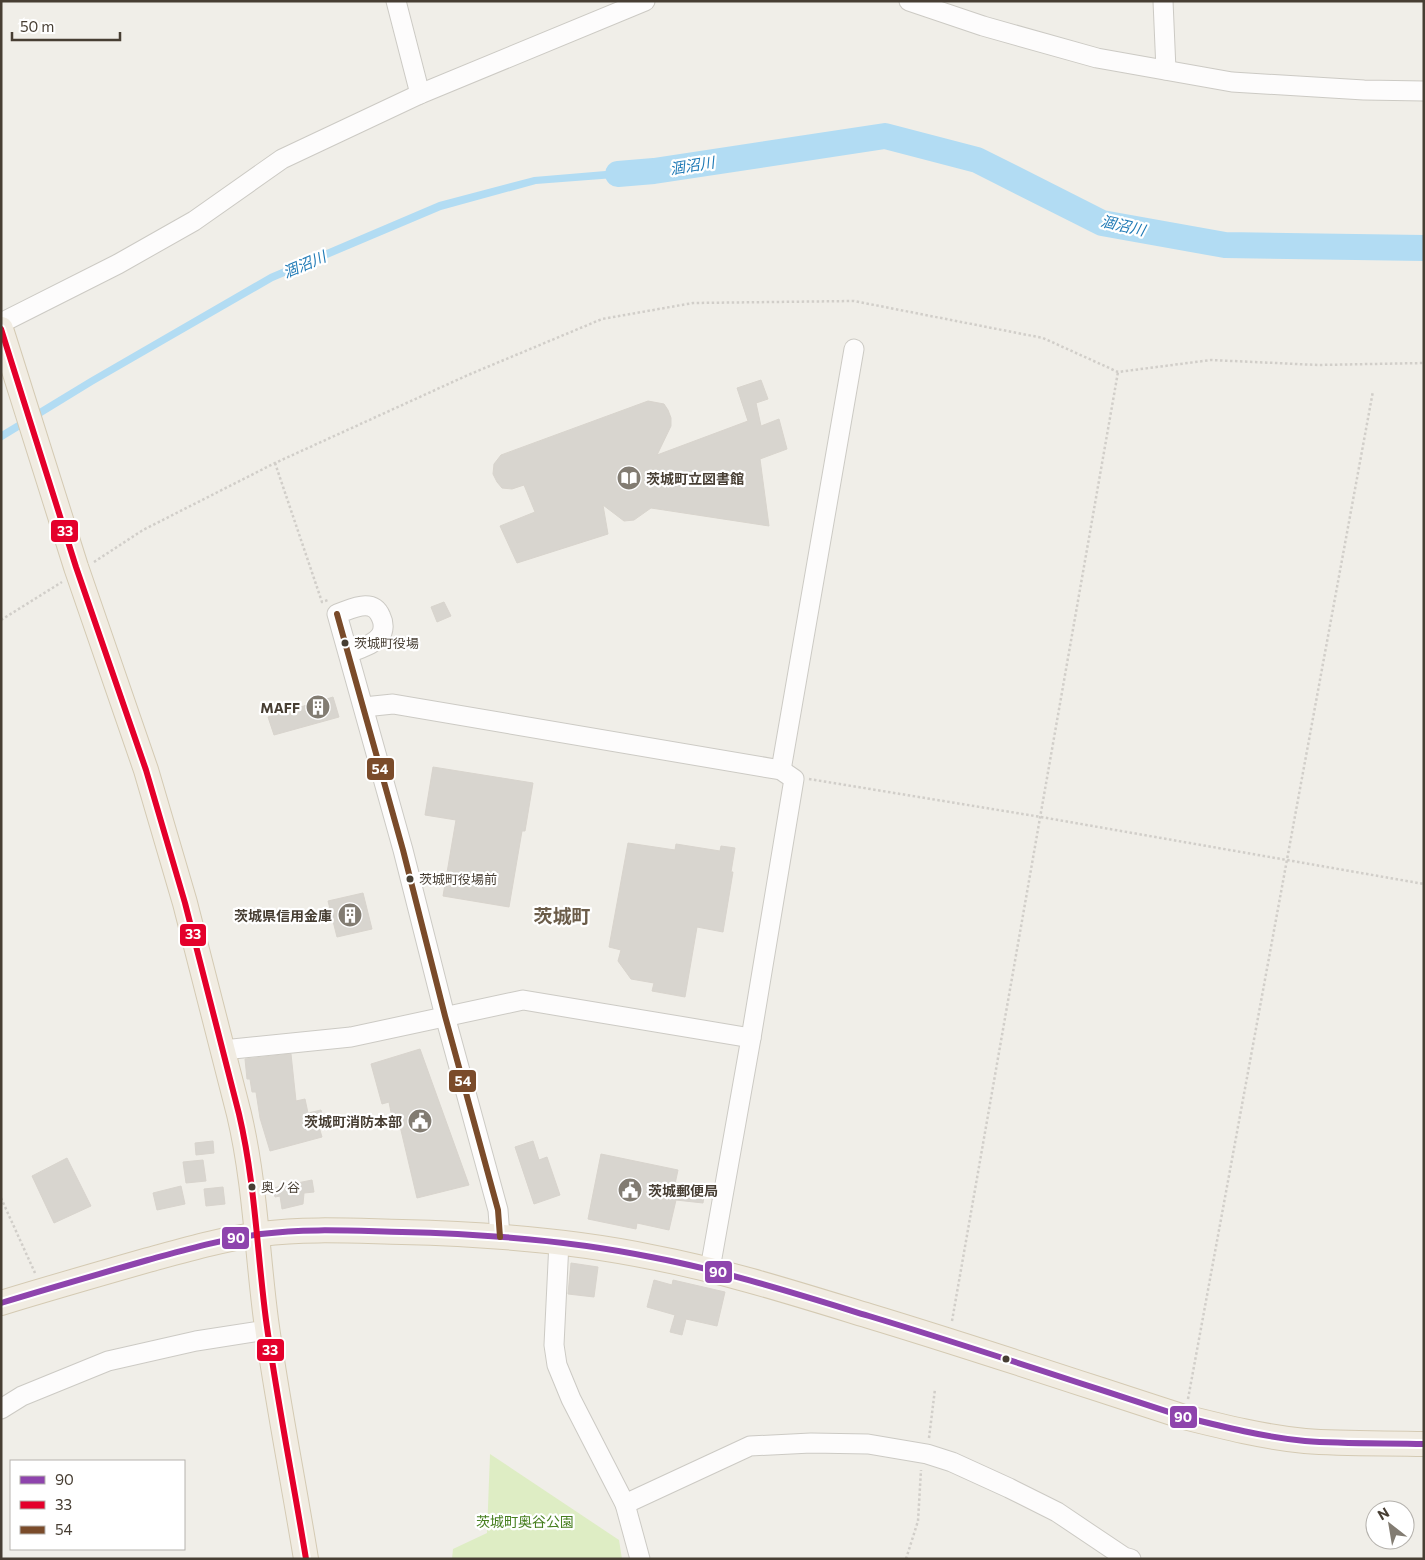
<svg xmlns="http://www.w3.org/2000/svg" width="1425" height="1560" font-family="Commissioner,'Noto Sans JP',sans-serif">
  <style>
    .green { fill: #deedc4 }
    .water { fill: #b2dcf3 }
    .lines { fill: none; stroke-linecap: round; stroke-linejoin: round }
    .river { stroke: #b2dcf3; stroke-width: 26 }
    .building { fill: #d8d5cf; stroke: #d8d4cd }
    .minor-casing { stroke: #cccac4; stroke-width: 21 }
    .major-casing { stroke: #d4cab3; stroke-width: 26 }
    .path { stroke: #d1cec9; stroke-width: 2.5; stroke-dasharray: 2.5 2.5; stroke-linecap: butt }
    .minor { stroke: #fdfcfc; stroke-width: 19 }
    .major { stroke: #f1ece2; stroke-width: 24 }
    .bus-1-casing { stroke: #fff; stroke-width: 10 }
    .bus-2-casing { stroke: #fff; stroke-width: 10 }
    .bus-3-casing { stroke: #fff; stroke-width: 10 }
    .bus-1 { stroke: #8e44ad; stroke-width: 6 }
    .bus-2 { stroke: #e4002b; stroke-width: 6 }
    .bus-3 { stroke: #7a4b2a; stroke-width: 6 }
    .bus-dot { fill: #473e33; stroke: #fff; stroke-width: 2 }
    .labels { text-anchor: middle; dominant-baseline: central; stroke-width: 4.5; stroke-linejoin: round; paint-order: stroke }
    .bus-label { font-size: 13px; fill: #473e33; stroke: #fff; text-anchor: start }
    .poi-label { font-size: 14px; font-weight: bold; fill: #473e33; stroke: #fff; text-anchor: end }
    .park-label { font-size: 14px; fill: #477f20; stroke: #fff }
    .water-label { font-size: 15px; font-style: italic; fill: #1f7ab6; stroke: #fff }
    .district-label { font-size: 19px; font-weight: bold; fill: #6b5c49; stroke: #fff }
    .line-badge { stroke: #fff; stroke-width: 2 }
    .badge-label { font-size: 14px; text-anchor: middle; font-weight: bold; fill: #fff }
  </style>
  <rect width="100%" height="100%" fill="#f0eee8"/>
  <path class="green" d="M490,1454L619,1540L622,1559H452L453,1549L487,1533Z"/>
  <path class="water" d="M653,167L654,175L536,184L441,210L273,281L94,384L1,441V432L90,378L270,274L439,202L534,177Z"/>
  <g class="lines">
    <path class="river" d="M618,174L654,171L885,136L977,160L1102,223L1225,245L1424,248"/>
  </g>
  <g class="building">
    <path d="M761,380L768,399L756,403L761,426L779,419L787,449L760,459L769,526L651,508L634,520L624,521L603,505L608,534L517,563L500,526L535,512L524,485L512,489L502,488L497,482L493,474L494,464L501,455L648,401L664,404L668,410L671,418V426L657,455L748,421L737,388Z"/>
    <path d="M444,602L451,616L437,622L431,607Z"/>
    <path d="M333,697L339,717L274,735L268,717Z"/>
    <path d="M433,767L533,783L525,831H522L509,907L443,896L456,820L425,815Z"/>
    <path d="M628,843L675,850L676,844L720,851L721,846L735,848L731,872H733L723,932L697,927L685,997L652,991L654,983L631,979L618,961L621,950L609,947Z"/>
    <path d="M363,893L372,929L337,937L328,901Z"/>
    <path d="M420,1049L469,1185L417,1198L400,1126L394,1128L389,1102L382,1104L371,1064Z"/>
    <path d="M291,1054L296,1101L305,1099L308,1113L321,1110L325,1126L319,1127L322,1137L270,1151L260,1118L256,1092H252L250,1079H247L245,1059Z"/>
    <path d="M213,1141L214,1153L196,1155L195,1143Z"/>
    <path d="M533,1141L539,1160L547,1157L560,1195L534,1204L515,1147Z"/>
    <path d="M601,1154L678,1170L675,1184L705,1188L703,1203L676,1200L669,1230L637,1223L636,1229L588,1219Z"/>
    <path d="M67,1158L91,1206L54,1223L32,1176Z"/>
    <path d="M203,1160L206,1181L186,1183L183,1162Z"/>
    <path d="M312,1180L314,1192L304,1193L303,1204L282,1209L280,1196L275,1197L273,1188Z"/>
    <path d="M181,1186L185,1204L157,1210L153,1193Z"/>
    <path d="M223,1187L225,1204L206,1206L204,1189Z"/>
    <path d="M571,1263L598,1267L594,1297L568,1294Z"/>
    <path d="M654,1280L672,1285L673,1280L725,1292L717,1326L686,1319L682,1335L670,1332L675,1315L647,1307Z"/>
  </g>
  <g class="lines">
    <defs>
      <g id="minor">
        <path d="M396,1L420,94"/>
        <path d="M909,1L983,26L1097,58L1232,82L1364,90L1424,91"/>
        <path d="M1163,1L1166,70"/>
        <path d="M1,323L118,264L194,221L282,159L420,94L645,1"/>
        <path d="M349,653C358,649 374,645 380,636C384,631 384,623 381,617C373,597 352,609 337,614L403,850L445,1016L498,1210L500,1237"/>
        <path d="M364,707L393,704L781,770L794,779L751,1038L710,1269"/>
        <path d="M781,770L854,349"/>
        <path d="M223,1050L351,1037L523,1000L751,1038"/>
        <path d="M559,1242L554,1345L557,1365L571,1399L625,1504L640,1559"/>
        <path d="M1,1409L22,1396L108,1361L196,1341L267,1330"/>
        <path d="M625,1504L750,1446L811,1443L868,1444L927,1454L952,1462L1009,1488L1057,1512L1124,1557L1131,1559"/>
      </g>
      <g id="major">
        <path d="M1,329L76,567L146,770L185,903L239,1114C255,1182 257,1251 266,1320C277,1400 293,1479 306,1559"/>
        <path d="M1,1303C50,1288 99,1274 148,1260C185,1250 223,1239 261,1234C308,1228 355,1231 402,1232C485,1234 569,1240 651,1257C725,1271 797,1294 869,1316C975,1348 1079,1383 1184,1417C1224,1427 1264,1437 1305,1441C1344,1444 1384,1443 1424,1444"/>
      </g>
    </defs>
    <use href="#minor" class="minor-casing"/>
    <use href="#major" class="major-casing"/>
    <g class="path">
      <path d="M275,463L322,602L328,600"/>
      <path d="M94,562L143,530L275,463L468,375L602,319L693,303L854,301L1043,338L1118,372L1211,360L1318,365L1424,363"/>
      <path d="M1,620L62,582"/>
      <path d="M809,779L1041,817L1424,884"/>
      <path d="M1,1198L35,1273"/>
      <path d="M952,1321L1118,372"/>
      <path d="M1188,1399L1373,391"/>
      <path d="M929,1438L935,1389"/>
      <path d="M906,1559L918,1521L921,1470"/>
    </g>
    <use href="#minor" class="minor"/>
    <use href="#major" class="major"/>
    <defs>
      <path id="bus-1" d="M1,1303C50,1288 99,1274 148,1260C185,1250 223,1239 261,1234C308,1228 355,1231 402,1232C485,1234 569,1240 651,1257C725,1271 797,1294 869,1316C975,1348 1079,1383 1184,1417C1224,1427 1264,1437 1305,1441C1344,1444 1384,1443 1424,1444"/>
      <path id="bus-2" d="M1,329L76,567L146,770L185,903L239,1114C255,1182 257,1251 266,1320C277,1400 293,1479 306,1559"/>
      <path id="bus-3" d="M337,614L403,850L445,1016L498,1210L500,1237"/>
    </defs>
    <use href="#bus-1" class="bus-1-casing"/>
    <use href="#bus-2" class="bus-2-casing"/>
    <use href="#bus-3" class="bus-3-casing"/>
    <use href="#bus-1" class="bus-1"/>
    <use href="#bus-2" class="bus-2"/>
    <use href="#bus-3" class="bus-3"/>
  </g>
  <defs>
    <symbol id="library-disc" viewBox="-11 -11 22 22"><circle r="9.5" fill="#827c72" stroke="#fff"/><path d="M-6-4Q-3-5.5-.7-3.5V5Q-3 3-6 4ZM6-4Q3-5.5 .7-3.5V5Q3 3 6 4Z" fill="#fff"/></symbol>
    <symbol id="building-disc" viewBox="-11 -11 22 22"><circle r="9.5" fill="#827c72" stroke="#fff"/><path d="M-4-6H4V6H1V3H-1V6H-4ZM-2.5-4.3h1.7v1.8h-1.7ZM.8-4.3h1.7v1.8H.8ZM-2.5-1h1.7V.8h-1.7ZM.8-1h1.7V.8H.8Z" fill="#fff"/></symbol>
    <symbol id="civic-disc" viewBox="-11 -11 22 22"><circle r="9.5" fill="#827c72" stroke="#fff"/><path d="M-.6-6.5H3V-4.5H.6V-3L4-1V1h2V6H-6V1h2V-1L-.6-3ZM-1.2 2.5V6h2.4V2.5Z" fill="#fff"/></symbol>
  </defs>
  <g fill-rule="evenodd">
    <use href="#library-disc" x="615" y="464" width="28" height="28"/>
    <use href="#building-disc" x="304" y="693" width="28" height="28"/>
    <use href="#building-disc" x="336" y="901" width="28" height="28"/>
    <use href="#civic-disc" x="406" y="1107" width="28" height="28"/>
    <use href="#civic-disc" x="616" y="1176" width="28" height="28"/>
  </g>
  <g class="bus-dot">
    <circle cx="345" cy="643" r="4.5"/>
    <circle cx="410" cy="879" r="4.5"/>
    <circle cx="252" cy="1187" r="4.5"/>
    <circle cx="1006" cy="1359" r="4.5"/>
  </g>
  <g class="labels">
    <g class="bus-label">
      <text x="354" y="643">茨城町役場</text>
      <text x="419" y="879">茨城町役場前</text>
      <text x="261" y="1187">奥ノ谷</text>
    </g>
    <g class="poi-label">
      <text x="646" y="478" text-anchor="start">茨城町立図書館</text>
      <text x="300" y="707">MAFF</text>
      <text x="332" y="915">茨城県信用金庫</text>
      <text x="402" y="1121">茨城町消防本部</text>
      <text x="648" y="1190" text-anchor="start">茨城郵便局</text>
    </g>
    <g class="park-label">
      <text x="525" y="1521">茨城町奥谷公園</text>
    </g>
    <g class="water-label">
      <text transform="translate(692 165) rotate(-9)">涸沼川</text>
      <text transform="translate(1123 225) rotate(13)">涸沼川</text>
      <text transform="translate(304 264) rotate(-23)">涸沼川</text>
    </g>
    <g class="district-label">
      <text x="562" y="915">茨城町</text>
    </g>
  </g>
  <g class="line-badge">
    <rect x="50" y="519" width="29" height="24" rx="5" fill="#e4002b"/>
    <rect x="366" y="757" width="29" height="24" rx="5" fill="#7a4b2a"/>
    <rect x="179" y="923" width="28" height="24" rx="5" fill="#e4002b"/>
    <rect x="448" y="1069" width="29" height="24" rx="5" fill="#7a4b2a"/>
    <rect x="221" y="1226" width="29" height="24" rx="5" fill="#8e44ad"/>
    <rect x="704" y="1260" width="29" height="24" rx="5" fill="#8e44ad"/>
    <rect x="256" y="1338" width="29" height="24" rx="5" fill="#e4002b"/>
    <rect x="1169" y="1405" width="29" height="24" rx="5" fill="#8e44ad"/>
  </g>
  <g class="badge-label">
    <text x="65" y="536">33</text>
    <text x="380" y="774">54</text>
    <text x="193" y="939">33</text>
    <text x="463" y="1086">54</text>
    <text x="236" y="1243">90</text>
    <text x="718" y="1277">90</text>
    <text x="270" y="1355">33</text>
    <text x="1183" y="1422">90</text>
  </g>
  <rect width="1425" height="1560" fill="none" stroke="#473e33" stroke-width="5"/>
  <rect x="10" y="1460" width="175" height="90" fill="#ffffff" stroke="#b5b2ad"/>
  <rect x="20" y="1476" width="25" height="8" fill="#8e44ad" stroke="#b5b2ad"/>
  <text x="55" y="1485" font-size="15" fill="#473e33">90</text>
  <rect x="20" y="1501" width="25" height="8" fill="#e4002b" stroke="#b5b2ad"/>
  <text x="55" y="1510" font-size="15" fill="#473e33">33</text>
  <rect x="20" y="1526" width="25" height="8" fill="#7a4b2a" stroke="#b5b2ad"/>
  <text x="55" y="1535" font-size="15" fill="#473e33">54</text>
  <g transform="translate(1390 1525) rotate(329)"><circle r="24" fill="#ffffff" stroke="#b5b2ad"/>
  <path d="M0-4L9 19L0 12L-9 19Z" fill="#827c72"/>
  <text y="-8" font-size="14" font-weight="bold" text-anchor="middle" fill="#473e33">N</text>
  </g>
  <path d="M12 32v8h108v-8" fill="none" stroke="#473e33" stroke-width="2.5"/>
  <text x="20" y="32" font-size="15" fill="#473e33" stroke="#ffffff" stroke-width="4" paint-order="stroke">50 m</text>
</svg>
